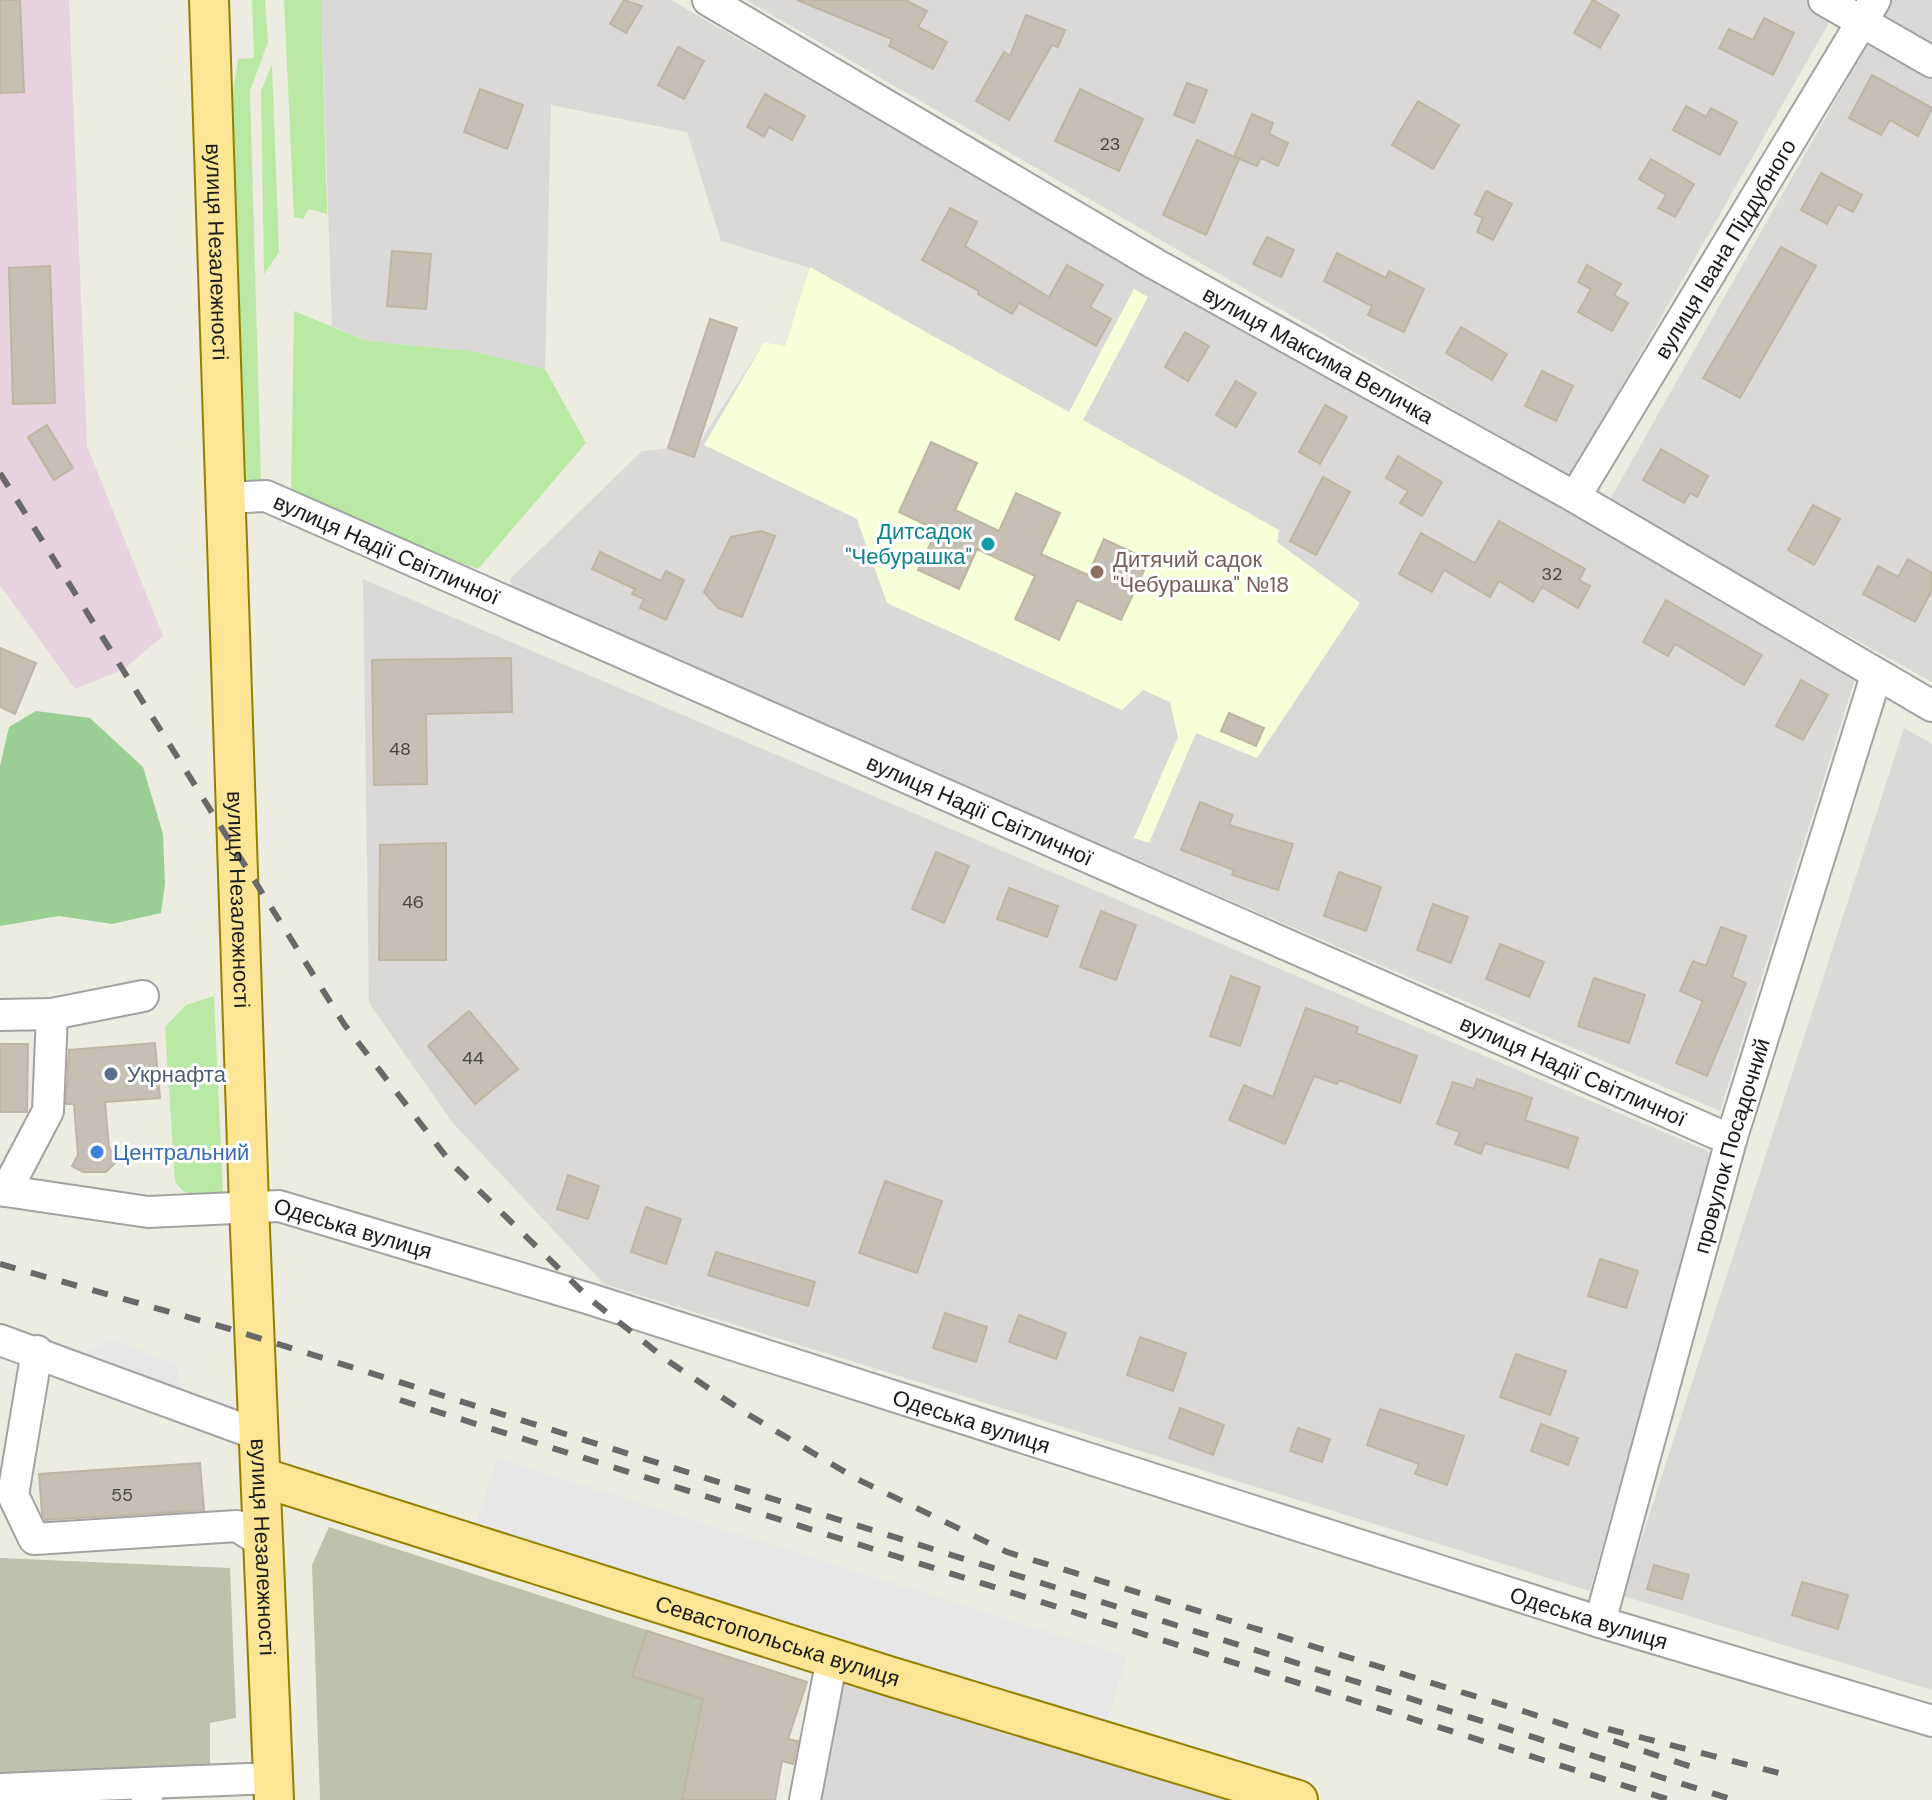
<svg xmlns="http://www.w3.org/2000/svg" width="1932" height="1800" font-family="'DM Sans',sans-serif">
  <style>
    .residential { fill: #dad9d8 }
    .industrial { fill: #e7d2df }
    .education { fill: #f7ffd8 }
    .construction { fill: #bdc2ac }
    .grass { fill: #b9e9a5 }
    .forest { fill: #9ace94 }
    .parking { fill: #e7e7e7 }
    .building { fill: #c5bfb4; stroke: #bfb5a3; stroke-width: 2 }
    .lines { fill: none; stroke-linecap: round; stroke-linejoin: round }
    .minor-casing { stroke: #a2a2a2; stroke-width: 34 }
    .major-casing { stroke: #938000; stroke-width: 42 }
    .minor { stroke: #fff; stroke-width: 30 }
    .major { stroke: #fde596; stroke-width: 38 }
    .rail { stroke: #696969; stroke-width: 6; stroke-dasharray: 16 16; stroke-linecap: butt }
    .culture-dot { fill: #0f9aa8; stroke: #fff; stroke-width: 3 }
    .education-dot { fill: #8d6e63; stroke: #fff; stroke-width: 3 }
    .service-dot { fill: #5c6f8a; stroke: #fff; stroke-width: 3 }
    .shop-dot { fill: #3f7fe0; stroke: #fff; stroke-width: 3 }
    .labels { text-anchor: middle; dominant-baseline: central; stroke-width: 6; stroke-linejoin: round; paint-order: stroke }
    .number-label { font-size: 18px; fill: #464441 }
    .street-label { font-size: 22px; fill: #1b1b1b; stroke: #fff }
    .culture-label { font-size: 22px; fill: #0d838f; stroke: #fff; text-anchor: end }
    .education-label { font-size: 22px; fill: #785e54; stroke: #fff; text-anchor: start }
    .service-label { font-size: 22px; fill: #4e5e75; stroke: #fff; text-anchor: start }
    .shop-label { font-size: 22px; fill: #366cbe; stroke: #fff; text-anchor: start }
  </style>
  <rect width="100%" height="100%" fill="#edece1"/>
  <g class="residential">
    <path d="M321,0H671L1074,234L1262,333L1855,679L1720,1111L515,593L510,579L642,451L668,448L694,457L700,442L764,342L785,346L810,268L721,241L687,132L551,105L545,369L471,351L367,341L332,326Z"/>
    <path d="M746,0H1842L1570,477Z"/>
    <path d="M1892,0H1932V682L1608,503Z"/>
    <path d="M363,579L1713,1153L1590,1591L604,1284L452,1122L369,1003Z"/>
    <path d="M1904,728L1932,744V1690L1623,1596Z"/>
    <path d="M835,1662L1280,1800H815Z"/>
  </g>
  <path class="industrial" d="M0,0H69L87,446L163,636L124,669L75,689L0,585Z"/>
  <path class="education" d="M810,267L1069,412L1134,289L1148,297L1083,420L1279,530L1277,542L1360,603L1257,758L1196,733L1149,843L1134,838L1178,737L1170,702L1143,690L1122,710L887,603L857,519L704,445L764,342L785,346Z"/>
  <g class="construction">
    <path d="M329,1527L807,1682L788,1738L798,1742L793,1764L782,1762L775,1800H320L312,1565Z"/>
    <path d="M0,1558L230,1568L236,1718L210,1723V1768L0,1777Z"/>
  </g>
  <g class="grass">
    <path d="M252,0H265L268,42L250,91L261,479L246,481L232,99L238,59L254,58Z"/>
    <path d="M284,0H321L327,214L309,209L303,219L294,217Z"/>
    <path d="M272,64L279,252L264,274L261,91Z"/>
    <path d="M294,311L367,341L471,351L545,369L586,443L478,569L291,499Z"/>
    <path d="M214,996L223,1194C204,1196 186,1200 175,1181L165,1027L186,1005Z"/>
  </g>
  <path class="forest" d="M36,711L90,718L143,767L163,834L165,884L161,913L112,924L59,916L0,926V766L9,727Z"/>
  <g class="parking">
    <path d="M110,1340L175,1363L187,1406L69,1362Z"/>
    <path d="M497,1458L1127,1657L1105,1727L475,1528Z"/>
  </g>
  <g class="building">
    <path d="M0,0H20L24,92L0,93Z"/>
    <path d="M624,0L642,6L626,33L610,24Z"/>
    <path d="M797,0H905L927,11L918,27L947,42L933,69L889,46L892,39Z"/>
    <path d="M1593,0L1619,15L1600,48L1574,33Z"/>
    <path d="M1026,15L1065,30L1058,47L1052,45L1009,120L976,101L1004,52L1010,56Z"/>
    <path d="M1764,18L1794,33L1773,75L1719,48L1729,29L1753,40Z"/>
    <path d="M678,47L704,61L684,99L658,85Z"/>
    <path d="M1872,75L1932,108L1918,136L1890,120L1881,135L1849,118Z"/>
    <path d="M1187,83L1207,90L1194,123L1174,115Z"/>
    <path d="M480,89L523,105L507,149L464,132Z"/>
    <path d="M1080,89L1143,119L1119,171L1055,141Z"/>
    <path d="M765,94L805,116L792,140L769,127L764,137L747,127Z"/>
    <path d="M1418,101L1459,125L1433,169L1392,145Z"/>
    <path d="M1686,106L1706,117L1711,108L1737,122L1720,155L1673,130Z"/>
    <path d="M1252,114L1273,123L1269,134L1288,143L1278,166L1261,158L1257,166L1234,157Z"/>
    <path d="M1197,140L1239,159L1206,235L1163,215Z"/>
    <path d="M1651,159L1694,184L1675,217L1658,208L1666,195L1639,179Z"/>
    <path d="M1821,173L1862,195L1853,212L1838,204L1827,224L1801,210Z"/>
    <path d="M1486,191L1512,204L1493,240L1477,232L1483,218L1475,214Z"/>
    <path d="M950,208L977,222L965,246L1049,297L1067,265L1103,285L1090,307L1111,319L1096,346L1019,303L1012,314L978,294L979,291L922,260Z"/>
    <path d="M1267,237L1294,250L1281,277L1253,264Z"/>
    <path d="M1781,247L1816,266L1740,398L1703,378Z"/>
    <path d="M392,251L431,254L426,309L387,306Z"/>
    <path d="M1337,253L1386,278L1389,271L1424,289L1404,332L1368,315L1372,306L1324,281Z"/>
    <path d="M1587,265L1621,284L1614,295L1628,303L1612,331L1578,312L1591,289L1578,282Z"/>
    <path d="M50,266L55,403L13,404L9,268Z"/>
    <path d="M710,319L737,328L694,457L668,448Z"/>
    <path d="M1461,327L1507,354L1492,380L1446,353Z"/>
    <path d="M1185,332L1209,346L1188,381L1165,367Z"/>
    <path d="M1542,371L1573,386L1556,421L1525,406Z"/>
    <path d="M1236,381L1256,393L1236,427L1216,415Z"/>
    <path d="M1325,405L1347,417L1320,464L1299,452Z"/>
    <path d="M47,425L73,468L54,480L28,437Z"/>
    <path d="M931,442L977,463L955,510L999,531L1016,493L1060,513L1041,554L1088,575L1104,539L1149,560L1121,620L1077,600L1059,640L1015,619L1035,576L977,549L959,589L918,570L937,530L899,512Z"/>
    <path d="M1661,449L1708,476L1697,497L1690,493L1684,503L1643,480Z"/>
    <path d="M1398,456L1442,482L1422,516L1400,503L1408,491L1386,478Z"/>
    <path d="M1323,477L1350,492L1316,555L1290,541Z"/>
    <path d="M1813,505L1840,519L1814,565L1788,550Z"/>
    <path d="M1499,521L1585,569L1579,580L1590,586L1578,608L1542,587L1533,602L1499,581L1490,597L1444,570L1432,592L1399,574L1421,533L1475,563Z"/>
    <path d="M761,531L775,536L742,617L718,608L704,592L731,537Z"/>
    <path d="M600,552L661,581L666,571L684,580L666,620L640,608L644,599L632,594L635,589L592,569Z"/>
    <path d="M1908,559L1932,573V590L1915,622L1863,594L1878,566L1898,577Z"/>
    <path d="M1666,600L1762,655L1744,685L1675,644L1668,656L1643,642Z"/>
    <path d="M0,648L36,663L15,714L0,707Z"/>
    <path d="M511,658L512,712L426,714L427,784L374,785L372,660Z"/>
    <path d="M1801,680L1828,695L1803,740L1776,726Z"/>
    <path d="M1229,713L1264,728L1256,746L1221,731Z"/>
    <path d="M1200,802L1233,815L1229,825L1293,844L1278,890L1232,875L1234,870L1181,850Z"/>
    <path d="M446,843V960H379L380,845Z"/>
    <path d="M936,852L969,866L944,923L912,909Z"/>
    <path d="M1339,872L1381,887L1366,931L1324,916Z"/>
    <path d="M1009,888L1058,906L1047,937L997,919Z"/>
    <path d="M1433,904L1468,917L1451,963L1417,950Z"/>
    <path d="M1101,911L1136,925L1116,980L1080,967Z"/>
    <path d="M1721,927L1746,936L1732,977L1746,983L1707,1076L1676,1063L1703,1001L1680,991L1693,961L1706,966Z"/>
    <path d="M1500,944L1544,962L1529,997L1486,979Z"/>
    <path d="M1231,976L1260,987L1240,1046L1210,1036Z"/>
    <path d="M1594,978L1645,995L1629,1043L1578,1026Z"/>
    <path d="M1306,1008L1358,1027L1356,1033L1417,1056L1400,1103L1339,1080L1337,1084L1314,1076L1285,1144L1229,1120L1244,1085L1273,1097Z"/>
    <path d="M469,1011L518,1069L475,1104L428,1046Z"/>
    <path d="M155,1043L160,1098L105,1102L109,1147L117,1161L106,1172H83L72,1166L78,1155L74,1104H66L69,1050Z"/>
    <path d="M0,1044H28L27,1112H0Z"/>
    <path d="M1477,1079L1532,1098L1525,1120L1578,1138L1568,1168L1485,1143L1481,1154L1455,1144L1460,1132L1437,1124L1453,1082L1474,1089Z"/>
    <path d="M568,1175L599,1186L588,1219L557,1209Z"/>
    <path d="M885,1181L942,1201L917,1273L859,1253Z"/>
    <path d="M646,1207L681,1219L666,1264L631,1252Z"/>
    <path d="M716,1252L815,1282L808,1306L708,1275Z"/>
    <path d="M1600,1259L1638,1271L1626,1308L1588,1296Z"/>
    <path d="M945,1313L987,1327L976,1362L933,1348Z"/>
    <path d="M1019,1315L1066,1333L1056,1359L1009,1342Z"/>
    <path d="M1140,1337L1186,1353L1173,1391L1127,1375Z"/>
    <path d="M1516,1354L1566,1371L1550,1415L1500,1397Z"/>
    <path d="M1180,1408L1224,1425L1213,1455L1169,1438Z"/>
    <path d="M1380,1409L1464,1436L1447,1485L1415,1474L1419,1464L1367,1445Z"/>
    <path d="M1541,1424L1578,1438L1568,1465L1531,1451Z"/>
    <path d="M1298,1428L1330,1439L1322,1462L1290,1451Z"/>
    <path d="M200,1463L204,1510L45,1520L42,1514L39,1474Z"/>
    <path d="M1654,1565L1689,1575L1682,1599L1647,1589Z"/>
    <path d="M1802,1582L1848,1595L1838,1629L1792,1615Z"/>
    <path d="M647,1631L807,1682L788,1739L798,1741L793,1764L782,1761L775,1800H682L703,1699L632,1676Z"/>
  </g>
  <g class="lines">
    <defs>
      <g id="minor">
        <path id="s1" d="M708,0L1155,264L1575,497L1932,706"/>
        <path d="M1824,0L1932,62"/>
        <path id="s2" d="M1575,497L1875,0"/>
        <path id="s3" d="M226,498L266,496L1731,1140"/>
        <path d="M0,1015L52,1014"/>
        <path id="s4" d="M0,1190L148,1212L279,1206L590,1299L1600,1622L1932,1721"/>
        <path d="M6,1191L48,1111L52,1014L143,996"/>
        <path d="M0,1340L259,1435"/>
        <path d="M37,1351L13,1495L34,1539L237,1526L264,1543"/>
        <path id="s5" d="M1600,1622L1731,1140L1876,676"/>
        <path d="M0,1789L146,1783"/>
        <path d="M147,1800L146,1783L274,1778"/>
        <path d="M805,1800L832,1658"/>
      </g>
      <g id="major">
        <path id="s6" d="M209,0L249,1206L274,1800"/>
        <path id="s7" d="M261,1477L889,1676L1298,1800"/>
      </g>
    </defs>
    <use href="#minor" class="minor-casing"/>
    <use href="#major" class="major-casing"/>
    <use href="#minor" class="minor"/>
    <use href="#major" class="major"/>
    <g class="rail">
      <path d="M0,473L344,1024L451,1163L590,1299L668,1361L744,1412L857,1479L1007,1552L1526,1712L1695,1768"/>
      <path d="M0,1264L230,1329L1734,1800"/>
      <path d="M400,1400L1670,1800"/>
      <path d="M1608,1729L1791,1776"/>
    </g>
  </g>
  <circle class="culture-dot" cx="988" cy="544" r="8"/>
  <circle class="education-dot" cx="1097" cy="572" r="8"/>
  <circle class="service-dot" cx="111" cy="1074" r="8"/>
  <circle class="shop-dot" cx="97" cy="1152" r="8"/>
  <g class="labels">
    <g class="number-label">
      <text x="1110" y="144">23</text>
      <text x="1552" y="574">32</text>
      <text x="400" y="749">48</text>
      <text x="413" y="902">46</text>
      <text x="473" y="1058">44</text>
      <text x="122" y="1495">55</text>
    </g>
    <g class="street-label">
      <text stroke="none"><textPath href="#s2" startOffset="290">вулиця Івана Піддубного</textPath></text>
      <text stroke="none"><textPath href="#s6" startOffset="252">вулиця Незалежності</textPath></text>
      <text stroke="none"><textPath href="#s1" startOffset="706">вулиця Максима Величка</textPath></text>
      <text stroke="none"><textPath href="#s3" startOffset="172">вулиця Надії Світличної</textPath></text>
      <text stroke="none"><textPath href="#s3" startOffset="820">вулиця Надії Світличної</textPath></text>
      <text stroke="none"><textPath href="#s6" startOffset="900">вулиця Незалежності</textPath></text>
      <text stroke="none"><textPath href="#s3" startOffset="1468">вулиця Надії Світличної</textPath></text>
      <text stroke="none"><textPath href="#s5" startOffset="494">провулок Посадочний</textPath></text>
      <text stroke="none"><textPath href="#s4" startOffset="358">Одеська вулиця</textPath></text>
      <text stroke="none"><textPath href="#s4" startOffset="1006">Одеська вулиця</textPath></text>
      <text stroke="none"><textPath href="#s6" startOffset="1548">вулиця Незалежності</textPath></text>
      <text stroke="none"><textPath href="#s4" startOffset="1654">Одеська вулиця</textPath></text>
      <text stroke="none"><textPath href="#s7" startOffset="542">Севастопольська вулиця</textPath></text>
    </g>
    <g class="culture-label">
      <text x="972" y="531">Дитсадок<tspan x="972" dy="25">"Чебурашка"</tspan></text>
    </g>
    <g class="education-label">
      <text x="1113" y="559">Дитячий садок<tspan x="1113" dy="25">"Чебурашка" №18</tspan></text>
    </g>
    <g class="service-label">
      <text x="127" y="1074">Укрнафта</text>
    </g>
    <g class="shop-label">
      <text x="113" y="1152">Центральний</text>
    </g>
  </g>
</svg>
